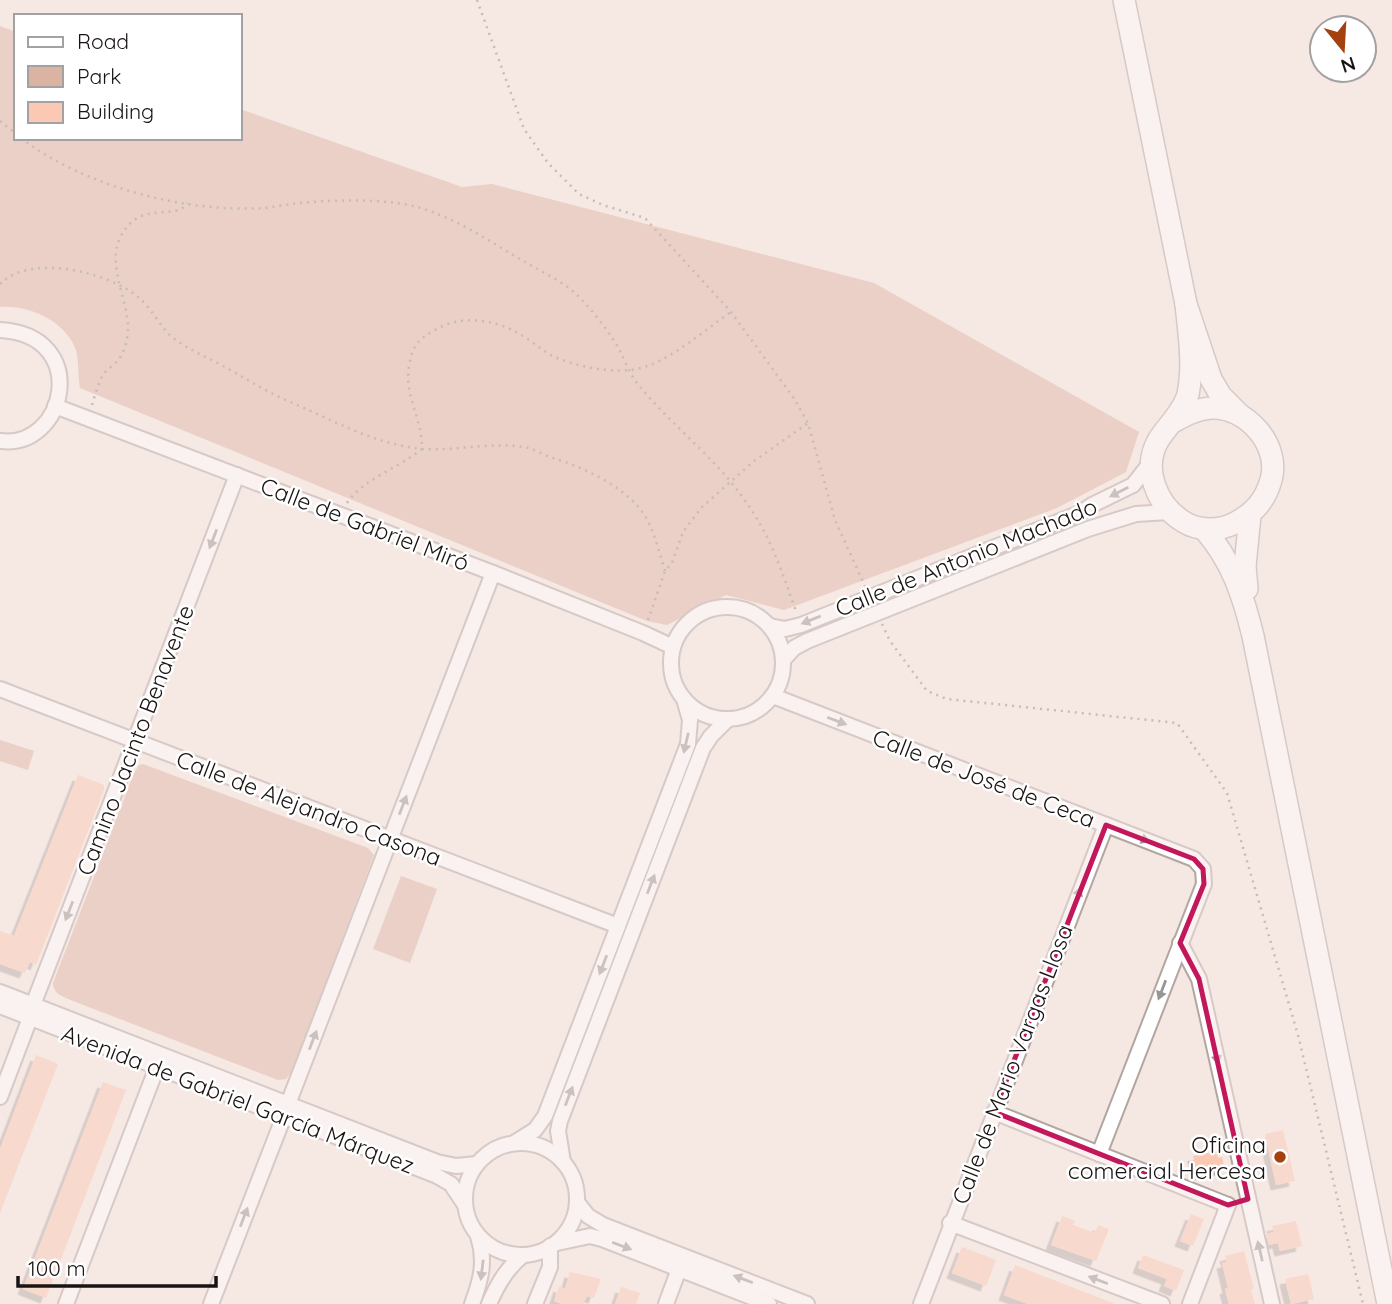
<svg xmlns="http://www.w3.org/2000/svg" width="1392" height="1304" font-family="Quicksand,sans-serif">
  <style>
    .green { fill: #dbb3a3 }
    .building { fill: #fbc8b4; filter: url(#shadow) }
    .lines { fill: none; stroke-linecap: round; stroke-linejoin: round }
    .street-casing { stroke: #b2a6a2; stroke-width: 18 }
    .secondary-casing { stroke: #b2a6a2; stroke-width: 24 }
    .path { stroke: #918784; stroke-width: 2.5; stroke-dasharray: 2 5; stroke-linecap: butt }
    .street { stroke: #fff; stroke-width: 14 }
    .secondary { stroke: #fff; stroke-width: 21 }
    .oneway { fill: #989595 }
    .marked { fill: none; stroke: #c2185b; stroke-width: 5; stroke-linejoin: round }
    .poi-dot { fill: #a5410e; stroke: #fff; stroke-width: 2.5 }
    .labels { text-anchor: middle; dominant-baseline: central; stroke-width: 5; stroke-linejoin: round; paint-order: stroke }
    .street-label { font-size: 23px; fill: #191413; stroke: #fff }
    .poi-label { font-size: 23px; fill: #191413; stroke: #fff; text-anchor: end }
  </style>
  <defs>
    <filter id="shadow"><feDropShadow dx="-5.5" dy="5.5" stdDeviation="0" flood-color="#0004"/></filter>
  </defs>
  <rect width="100%" height="100%" fill="#f5e8e3"/>
  <g class="green">
    <path d="M0,26L16,32V138H240V109L462,187L492,184L874,283L1139,432L1126,472L1057,508L784,610L726,595L667,625L647,621L80,388C78,377 79,362 76,350C66,321 28,304 0,307Z"/>
    <path d="M0,740L34,751L28,770L0,761Z"/>
    <path d="M143,764L368,848L374,855L293,1070L286,1079L278,1080L68,999C59,995 54,993 53,983L134,773L139,765Z"/>
    <path d="M401,876L437,889L410,963L373,949Z"/>
  </g>
  <g class="building">
    <path d="M78,775L104,785V790L36,965L30,962L25,973L0,964V931L14,936Z"/>
    <path d="M36,1055L58,1064L0,1213V1149Z"/>
    <path d="M103,1082L126,1090L46,1298L23,1289Z"/>
    <path d="M1283,1130L1295,1181L1276,1185L1265,1134Z"/>
    <path d="M1217,1151L1218,1158L1222,1157L1225,1169L1198,1175L1193,1156Z"/>
    <path d="M1191,1214L1204,1219L1193,1246L1180,1241Z"/>
    <path d="M1062,1216L1075,1221L1073,1225L1095,1233L1098,1225L1109,1229L1096,1261L1051,1245Z"/>
    <path d="M1296,1221L1302,1246L1280,1251L1278,1243L1269,1245L1266,1234L1274,1232L1272,1226Z"/>
    <path d="M962,1247L996,1260L986,1286L952,1273Z"/>
    <path d="M1244,1251L1254,1289H1251L1255,1304H1229L1225,1289L1228,1288L1222,1263L1227,1262L1225,1256Z"/>
    <path d="M1143,1255L1184,1270L1176,1291L1164,1286L1167,1279L1138,1268Z"/>
    <path d="M1015,1265L1113,1303V1304H1028L1004,1295Z"/>
    <path d="M570,1272L601,1279L594,1298L587,1296L583,1304H562L554,1301L559,1286L565,1289Z"/>
    <path d="M1308,1274L1314,1299L1291,1304L1285,1279Z"/>
    <path d="M621,1287L640,1293L636,1304H615Z"/>
  </g>
  <g class="lines">
    <defs>
      <g id="street">
        <path d="M0,330C92,335 66,450 0,441"/>
        <path d="M55,406L493,573L643,633L673,647"/>
        <circle cx="727" cy="663" r="56"/>
        <path d="M770,626L785,629L801,625L1080,513L1092,505L1133,485L1151,462"/>
        <path d="M784,659L794,648L807,641L1088,529L1136,514L1169,512"/>
        <path d="M0,689L618,926"/>
        <path d="M773,696L1194,859L1203,869L1204,884L1099,1154"/>
        <path d="M1180,943L1199,979L1272,1304"/>
        <path d="M0,992L437,1162L456,1166L477,1164"/>
        <path d="M33,1005L237,475"/>
        <path d="M0,1006L435,1175L451,1184L465,1205"/>
        <path d="M0,1097L30,1018"/>
        <path d="M288,1104L493,573"/>
        <path d="M994,1112L1228,1205"/>
        <path d="M514,1143L535,1130L545,1116L688,744L690,720L684,699"/>
        <circle cx="521" cy="1199" r="56"/>
        <path d="M563,1162L558,1131L560,1121L703,748L711,736L728,719"/>
        <path d="M577,1202L588,1216L603,1225L807,1304"/>
        <path d="M950,1223L1162,1304"/>
        <path d="M557,1243L590,1236L602,1239L769,1304"/>
        <path d="M66,1304L157,1067"/>
        <path d="M211,1304L284,1116"/>
        <path d="M472,1304C481,1280 486,1261 478,1236"/>
        <path d="M489,1304C497,1285 506,1269 522,1256"/>
        <path d="M535,1304L550,1267V1246"/>
        <path d="M666,1304L679,1269"/>
        <path d="M921,1304L1106,825"/>
        <path d="M1190,1304L1228,1205"/>
      </g>
      <g id="secondary">
        <path d="M1124,0L1186,304L1211,379L1221,396L1240,415"/>
        <path d="M1171,423C1184,416 1196,409 1211,408C1246,406 1281,445 1271,480C1265,501 1254,513 1235,523C1220,531 1198,531 1184,522C1157,506 1141,468 1159,439C1168,425 1184,411 1188,394C1194,365 1189,334 1186,304"/>
        <path d="M1204,529C1232,561 1243,595 1253,636L1388,1304"/>
        <path d="M1247,589L1245,566L1250,515"/>
      </g>
    </defs>
    <use href="#street" class="street-casing"/>
    <use href="#secondary" class="secondary-casing"/>
    <g class="path">
      <path d="M477,0L524,129L548,163L579,194L603,205L645,218L731,312L793,397L808,423L835,520L865,586"/>
      <path d="M0,121L16,134"/>
      <path d="M21,138C85,187 186,213 265,208C274,207 283,205 291,204C325,200 363,199 397,203C444,209 485,239 525,262C544,273 568,284 582,300C596,315 610,333 620,351C625,361 630,374 637,383C669,423 711,454 741,495C771,535 781,570 797,614"/>
      <path d="M0,284C30,253 108,272 138,297C153,309 161,330 176,340C191,351 207,357 223,366C245,378 265,391 288,401C333,420 373,444 422,449C456,451 490,442 523,447C533,448 543,455 553,458C583,467 628,488 645,516C655,533 659,552 665,571"/>
      <path d="M92,405C95,395 98,384 103,375C107,369 114,365 118,360C126,350 128,337 128,325C126,292 102,257 127,227C146,203 176,220 188,203"/>
      <path d="M347,503C364,478 399,468 422,449C422,415 402,394 410,361C413,344 421,338 435,330C463,313 500,320 526,338C537,345 545,353 557,358C581,367 605,372 630,370C664,367 703,331 731,312"/>
      <path d="M648,620L665,571L672,563L683,532L701,508L754,461L808,423"/>
      <path d="M882,624L890,641L927,691L947,699L1177,723L1227,793L1298,1035L1363,1304"/>
    </g>
    <use href="#street" class="street"/>
    <use href="#secondary" class="secondary"/>
  </g>
  <defs><path id="oneway-solid" d="M-6-.8H1V-3.2L6.5 0L1 3.2V.8H-6Z" transform="scale(1.75)"/></defs>
  <g class="oneway">
    <use href="#oneway-solid" transform="translate(1119 492) rotate(153)"/>
    <use href="#oneway-solid" transform="translate(213 539) rotate(111)"/>
    <use href="#oneway-solid" transform="translate(811 620) rotate(158)"/>
    <use href="#oneway-solid" transform="translate(837 721) rotate(21)"/>
    <use href="#oneway-solid" transform="translate(686 743) rotate(103)"/>
    <use href="#oneway-solid" transform="translate(403 805) rotate(-69)"/>
    <use href="#oneway-solid" transform="translate(1140 838) rotate(22)"/>
    <use href="#oneway-solid" transform="translate(651 884) rotate(-69)"/>
    <use href="#oneway-solid" transform="translate(1077 897) rotate(-69)"/>
    <use href="#oneway-solid" transform="translate(69 911) rotate(111)"/>
    <use href="#oneway-solid" transform="translate(603 965) rotate(111)"/>
    <use href="#oneway-solid" transform="translate(1162 990) rotate(111)"/>
    <use href="#oneway-solid" transform="translate(313 1040) rotate(-69)"/>
    <use href="#oneway-solid" transform="translate(1216 1054) rotate(77)"/>
    <use href="#oneway-solid" transform="translate(569 1096) rotate(-69)"/>
    <use href="#oneway-solid" transform="translate(244 1217) rotate(-69)"/>
    <use href="#oneway-solid" transform="translate(622 1246) rotate(21)"/>
    <use href="#oneway-solid" transform="translate(1260 1251) rotate(-103)"/>
    <use href="#oneway-solid" transform="translate(482 1270) rotate(97)"/>
    <use href="#oneway-solid" transform="translate(743 1279) rotate(-159)"/>
    <use href="#oneway-solid" transform="translate(1098 1280) rotate(-159)"/>
  </g>
  <path d="M0 0H1392V1304H0ZM1106,825L1194,859L1203,869L1204,884L1180,943L1199,979L1248,1199L1228,1205L994,1112Z" fill="#f5e8e3" fill-opacity=".55" fill-rule="evenodd"/>
  <path class="marked" d="M1106,825L1194,859L1203,869L1204,884L1180,943L1199,979L1248,1199L1228,1205L994,1112Z"/>
  <circle class="poi-dot" cx="1280" cy="1157" r="7"/>
  <g class="labels">
    <g class="street-label">
      <text transform="translate(365 524) rotate(21)">Calle de Gabriel Miró</text>
      <text transform="translate(966 557) rotate(-22)">Calle de Antonio Machado</text>
      <text transform="translate(135 740) rotate(-69)">Camino Jacinto Benavente</text>
      <text transform="translate(984 778) rotate(21)">Calle de José de Ceca</text>
      <text transform="translate(309 808) rotate(21)">Calle de Alejandro Casona</text>
      <text transform="translate(1012 1064) rotate(-69)">Calle de Mario Vargas Llosa</text>
      <text transform="translate(238 1099) rotate(21)">Avenida de Gabriel García Márquez</text>
    </g>
    <g class="poi-label">
      <text x="1266" y="1144">Oficina<tspan x="1266" dy="26">comercial Hercesa</tspan></text>
    </g>
  </g>
  <rect x="14" y="14" width="228" height="126" fill="#ffffff" stroke="#a3a1a1" stroke-width="2"/>
  <rect x="28" y="37" width="35" height="10" fill="#ffffff" stroke="#a3a1a1" stroke-width="2"/>
  <text x="77" y="49" font-size="21" fill="#191413">Road</text>
  <rect x="28" y="66" width="35" height="21" fill="#dbb3a3" stroke="#a3a1a1" stroke-width="2"/>
  <text x="77" y="84" font-size="21" fill="#191413">Park</text>
  <rect x="28" y="102" width="35" height="21" fill="#fbc8b4" stroke="#a3a1a1" stroke-width="2"/>
  <text x="77" y="119" font-size="21" fill="#191413">Building</text>
  <g transform="translate(1343 49) rotate(162)"><circle r="33" fill="#ffffff" stroke="#a3a1a1" stroke-width="2"/>
  <path d="M0-5L12 26L0 18L-12 26Z" fill="#a5410e"/>
  <text y="-10" font-size="19" font-weight="bold" text-anchor="middle" fill="#191413">N</text>
  </g>
  <path d="M18 1276v10h198v-10" fill="none" stroke="#191413" stroke-width="3.5"/>
  <text x="28" y="1276" font-size="21" fill="#191413" stroke="#ffffff" stroke-width="5" paint-order="stroke">100 m</text>
</svg>
